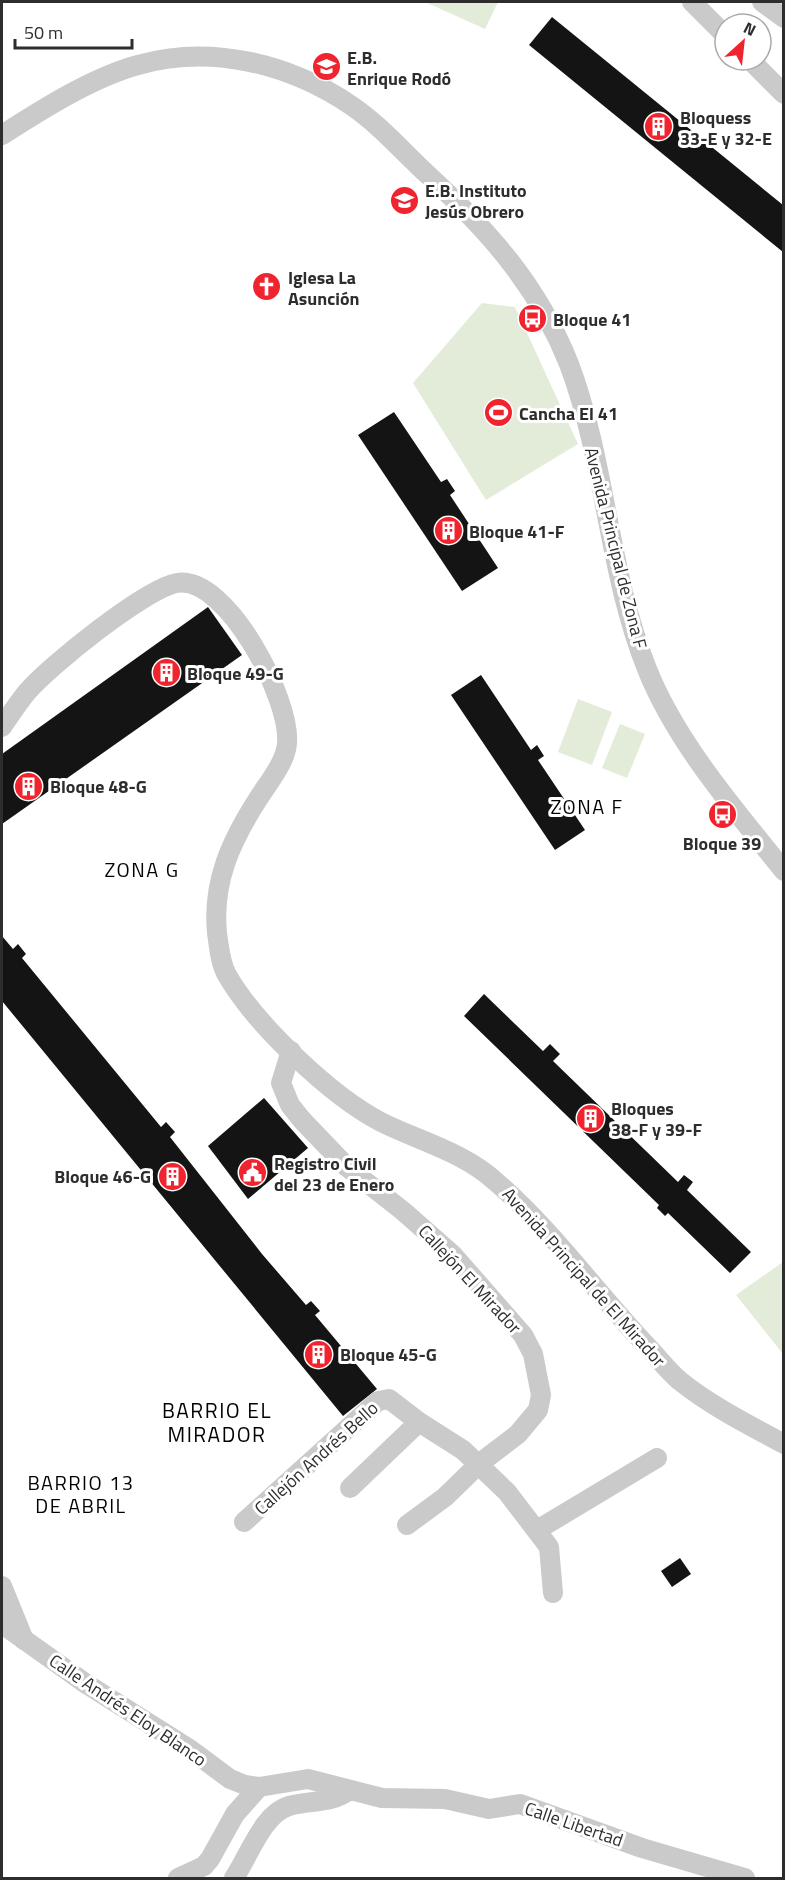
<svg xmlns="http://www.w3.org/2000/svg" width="785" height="1880" font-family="'Titillium Web',sans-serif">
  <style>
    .green { fill: #e3ecd9 }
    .building { fill: #141414 }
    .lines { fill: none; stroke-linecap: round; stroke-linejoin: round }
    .minor { stroke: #cacaca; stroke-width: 20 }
    .labels { text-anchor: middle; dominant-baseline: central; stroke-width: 6; stroke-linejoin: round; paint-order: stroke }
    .poi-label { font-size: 18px; font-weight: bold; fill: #2d2d2d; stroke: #fff; text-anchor: start }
    .street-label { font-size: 18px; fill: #2d2d2d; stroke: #fff }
    .neighbourhood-label { font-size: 20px; letter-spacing: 1.5px; fill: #000; stroke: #fff }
    .quarter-label { font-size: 21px; letter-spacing: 1.5px; fill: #000; stroke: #fff }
  </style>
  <rect width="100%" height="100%" fill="#fff"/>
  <g class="green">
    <path d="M425,2H498L485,29Z"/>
    <path d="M482,303L515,307L578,444L486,500L413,383Z"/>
    <path d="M578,699L612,712L592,765L558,752Z"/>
    <path d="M620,724L645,734L627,778L602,768Z"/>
    <path d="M783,1262V1354L736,1295Z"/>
  </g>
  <g class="building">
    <path d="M552,17L783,205V252L529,45Z"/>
    <path d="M394,412L441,482L447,479L455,491L450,495L498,568L462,591L358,435Z"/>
    <path d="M208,607L242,655L2,824V754Z"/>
    <path d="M481,675L531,750L537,745L544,756L538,760L585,830L555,850L451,695Z"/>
    <path d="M2,936L13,949L18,944L26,954L22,958L161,1127L166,1122L175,1132L170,1137L262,1254L306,1305L311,1301L320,1311L315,1315L377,1389L343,1416L2,1001Z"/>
    <path d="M484,994L543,1051L550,1044L560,1054L553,1061L678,1182L684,1175L693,1182L687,1190L751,1252L730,1273L668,1213L665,1216L657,1208L659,1205L464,1016Z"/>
    <path d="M264,1098L308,1148L248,1199L208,1146Z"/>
    <path d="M680,1558L691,1574L672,1587L661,1571Z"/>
  </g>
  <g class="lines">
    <g class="minor">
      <path d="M692,2L725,35"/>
      <path d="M762,2L784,18"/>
      <path d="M750,60L784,94"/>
      <path d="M2,135C41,110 93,77 138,65C212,44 290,64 352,106C381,126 403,152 428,175C489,231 538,286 569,364C606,462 608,572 647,669C676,742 735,810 784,871"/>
      <path d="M2,727C10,715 18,703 27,692C49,666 146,588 177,583C227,575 291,700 287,743C286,762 268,783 258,799C231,841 212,882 217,933C219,946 220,963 227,975C255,1024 331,1096 381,1122C419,1141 463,1152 495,1181C551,1229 595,1291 645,1344C657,1356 667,1370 680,1381C711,1406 749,1425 784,1444"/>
      <path d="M291,1051L281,1083L290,1105L302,1120L347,1167L403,1211L453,1255L523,1335L533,1354L541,1395L538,1410L518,1434L480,1463L445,1497L407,1525"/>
      <path d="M350,1488L419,1422"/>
      <path d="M244,1522L378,1401L389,1399L419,1422L463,1450L507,1492L549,1547L553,1593"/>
      <path d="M537,1530L657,1458"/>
      <path d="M2,1586L24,1640"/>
      <path d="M2,1624L85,1683L191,1750L230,1779L245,1785L259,1787L308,1779L382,1798L445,1799L489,1809L520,1804L642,1848L745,1878"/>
      <path d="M178,1878L204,1866L210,1859L235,1814L259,1787"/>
      <path d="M234,1878C248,1858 263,1813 289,1806C311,1800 331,1804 350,1790"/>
    </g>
  </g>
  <defs>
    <symbol id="school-disc" viewBox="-11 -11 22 22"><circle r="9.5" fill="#ef242e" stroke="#fff"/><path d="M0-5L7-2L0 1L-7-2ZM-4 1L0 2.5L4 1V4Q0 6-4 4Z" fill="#fff"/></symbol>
    <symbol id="building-disc" viewBox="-11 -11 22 22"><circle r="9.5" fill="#ef242e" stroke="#fff"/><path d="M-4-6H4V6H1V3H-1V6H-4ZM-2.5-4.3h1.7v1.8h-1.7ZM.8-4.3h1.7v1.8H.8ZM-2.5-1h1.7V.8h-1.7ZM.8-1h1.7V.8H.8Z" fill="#fff"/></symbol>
    <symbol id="church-disc" viewBox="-11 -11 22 22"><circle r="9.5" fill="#ef242e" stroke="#fff"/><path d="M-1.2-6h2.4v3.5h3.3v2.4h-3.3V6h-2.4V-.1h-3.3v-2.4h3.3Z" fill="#fff"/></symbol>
    <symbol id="bus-disc" viewBox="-11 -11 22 22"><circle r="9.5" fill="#ef242e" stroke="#fff"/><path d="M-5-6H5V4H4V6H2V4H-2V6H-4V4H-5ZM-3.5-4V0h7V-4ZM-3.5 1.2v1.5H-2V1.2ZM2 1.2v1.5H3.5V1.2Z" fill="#fff"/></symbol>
    <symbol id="stadium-disc" viewBox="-11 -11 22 22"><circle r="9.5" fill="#ef242e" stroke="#fff"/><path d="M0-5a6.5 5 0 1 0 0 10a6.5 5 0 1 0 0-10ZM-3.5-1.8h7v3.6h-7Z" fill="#fff"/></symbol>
    <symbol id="civic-disc" viewBox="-11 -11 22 22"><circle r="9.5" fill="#ef242e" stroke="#fff"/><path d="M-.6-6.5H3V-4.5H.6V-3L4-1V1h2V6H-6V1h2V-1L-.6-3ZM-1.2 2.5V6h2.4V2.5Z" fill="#fff"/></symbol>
  </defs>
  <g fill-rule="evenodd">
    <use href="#school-disc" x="310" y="50" width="33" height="33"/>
    <use href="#building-disc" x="642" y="110" width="33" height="33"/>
    <use href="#school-disc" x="388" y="184" width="33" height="33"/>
    <use href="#church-disc" x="250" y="270" width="33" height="33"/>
    <use href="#bus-disc" x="516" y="302" width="33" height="33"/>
    <use href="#stadium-disc" x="482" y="396" width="33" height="33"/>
    <use href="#building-disc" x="432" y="514" width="33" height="33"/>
    <use href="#building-disc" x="150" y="656" width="33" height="33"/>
    <use href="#building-disc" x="12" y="770" width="33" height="33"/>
    <use href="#bus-disc" x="706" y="798" width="33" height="33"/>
    <use href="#building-disc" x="574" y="1102" width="33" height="33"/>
    <use href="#civic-disc" x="236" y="1156" width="33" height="33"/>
    <use href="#building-disc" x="156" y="1160" width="33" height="33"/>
    <use href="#building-disc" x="302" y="1338" width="33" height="33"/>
  </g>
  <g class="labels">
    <g class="poi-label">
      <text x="347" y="57">E.B.<tspan x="347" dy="21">Enrique Rodó</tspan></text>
      <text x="680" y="117">Bloquess<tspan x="680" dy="21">33-E y 32-E</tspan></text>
      <text x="425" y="190">E.B. Instituto<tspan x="425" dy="21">Jesús Obrero</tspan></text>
      <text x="288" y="277">Iglesa La<tspan x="288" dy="21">Asunción</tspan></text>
      <text x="553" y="319">Bloque 41</text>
      <text x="519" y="413">Cancha El 41</text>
      <text x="469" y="531">Bloque 41-F</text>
      <text x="187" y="673">Bloque 49-G</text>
      <text x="50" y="786">Bloque 48-G</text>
      <text x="722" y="843" text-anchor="middle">Bloque 39</text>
      <text x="611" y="1108">Bloques<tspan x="611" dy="21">38-F y 39-F</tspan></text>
      <text x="274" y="1163">Registro Civil<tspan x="274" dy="21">del 23 de Enero</tspan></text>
      <text x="151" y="1176" text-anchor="end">Bloque 46-G</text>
      <text x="340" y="1354">Bloque 45-G</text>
    </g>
    <g class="street-label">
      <text transform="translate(616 548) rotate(76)">Avenida Principal de Zona F</text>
      <text transform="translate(584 1277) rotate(48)">Avenida Principal de El Mirador</text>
      <text transform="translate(470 1279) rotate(47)">Callejón El Mirador</text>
      <text transform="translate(316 1458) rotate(-42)">Callejón Andrés Bello</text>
      <text transform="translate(128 1710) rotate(34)">Calle Andrés Eloy Blanco</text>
      <text transform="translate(574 1824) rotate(19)">Calle Libertad</text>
    </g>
    <g class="neighbourhood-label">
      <text x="587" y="806">ZONA F</text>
      <text x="142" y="869">ZONA G</text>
      <text x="81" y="1482">BARRIO 13<tspan x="81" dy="23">DE ABRIL</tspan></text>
    </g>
    <g class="quarter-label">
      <text x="217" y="1410">BARRIO EL<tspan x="217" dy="24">MIRADOR</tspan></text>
    </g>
  </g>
  <rect width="785" height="1880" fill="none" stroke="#2d2d2d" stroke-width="6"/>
  <g transform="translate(743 42) rotate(27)"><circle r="28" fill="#ffffff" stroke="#ababab" stroke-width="1.5"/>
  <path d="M0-4.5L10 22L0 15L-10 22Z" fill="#ef242e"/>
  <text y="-9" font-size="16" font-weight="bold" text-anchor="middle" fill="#2d2d2d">N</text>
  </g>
  <path d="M15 39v9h117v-9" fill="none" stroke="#2d2d2d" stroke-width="3"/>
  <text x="24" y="39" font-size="18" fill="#2d2d2d" stroke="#ffffff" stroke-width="4.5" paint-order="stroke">50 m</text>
</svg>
